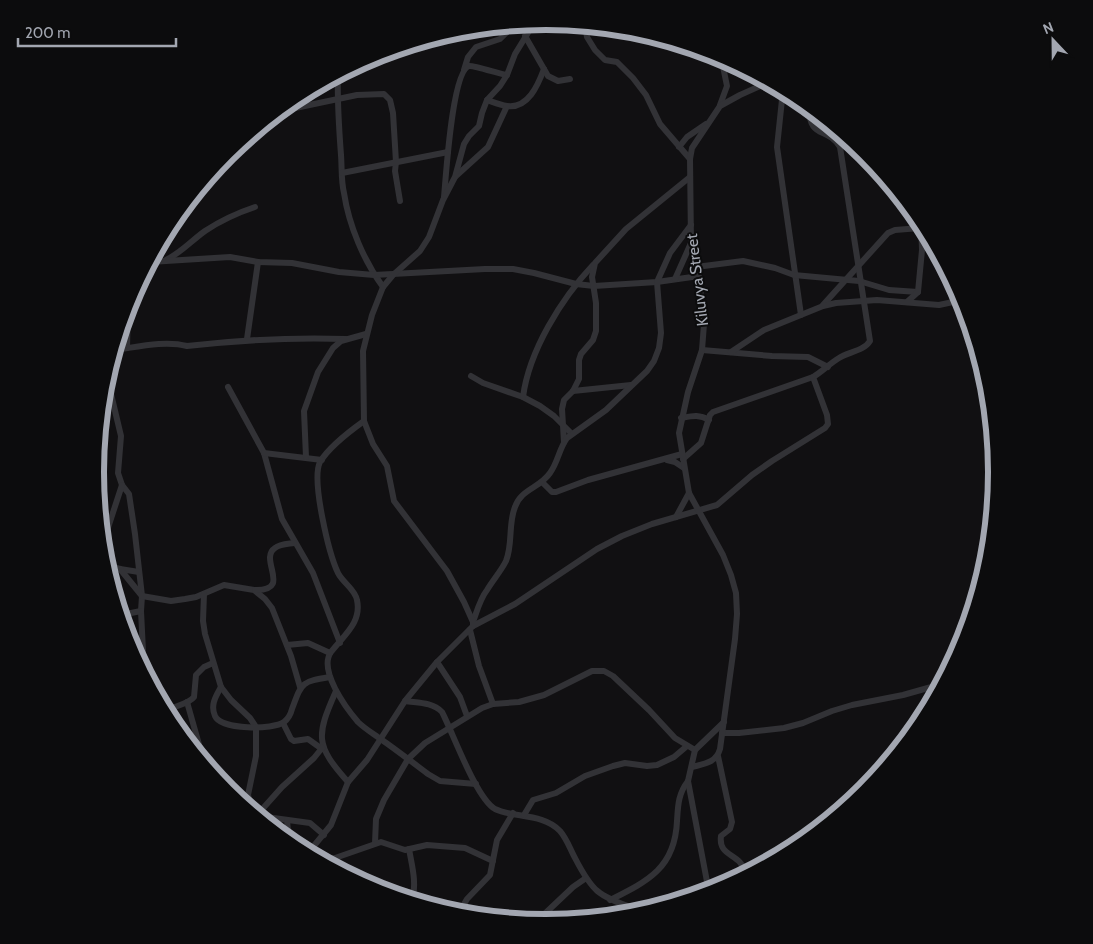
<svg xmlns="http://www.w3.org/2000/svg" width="1093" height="944" font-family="Cabin,sans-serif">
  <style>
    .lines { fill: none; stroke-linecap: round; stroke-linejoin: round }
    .minor { stroke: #323236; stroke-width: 6 }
    .tertiary { stroke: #323236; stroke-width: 8 }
    .labels { text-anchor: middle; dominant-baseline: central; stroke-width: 4; stroke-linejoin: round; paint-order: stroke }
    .street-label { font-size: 16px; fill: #a3a7b1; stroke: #0c0c0d }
    .rim { fill: none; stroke: #a3a7b1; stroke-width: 6 }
  </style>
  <rect width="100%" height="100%" fill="#111012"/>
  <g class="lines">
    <g class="minor">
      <path d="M511,25L516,26L521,24"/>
      <path d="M585,25L587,37L595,50L605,60L617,62L633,78L646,95L660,124L690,159"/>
      <path d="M525,36L548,76L558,81L570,79"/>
      <path d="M464,70L468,57L476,47L500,39L513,26"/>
      <path d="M338,75C337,102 339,128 341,155C342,168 341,181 344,193C349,226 364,261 383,287"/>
      <path d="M783,90L777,147L801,315"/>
      <path d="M487,100C493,102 500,105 507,106C528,109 538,85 544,69"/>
      <path d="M720,105L727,86L721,57"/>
      <path d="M281,111L357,95L384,94L390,100L393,113L396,162L395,171L400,201"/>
      <path d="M679,147L687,137L706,124"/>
      <path d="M342,173L448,152"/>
      <path d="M456,176L488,147L507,106"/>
      <path d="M444,197C446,177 452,72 469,66C473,65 500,74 507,75"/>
      <path d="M166,260C182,252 191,241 205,231C220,221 237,213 255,207"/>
      <path d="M150,262L230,257L258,262L292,263L339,272L374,275L485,269H513L534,273L576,284L594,286L657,282L699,276"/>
      <path d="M696,267L743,261L775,268L794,275L859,281L889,290L918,292"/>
      <path d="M675,279L691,243"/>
      <path d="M907,302L918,292L922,250L921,221"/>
      <path d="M823,305L888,233L895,230L920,228"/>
      <path d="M247,339L258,262"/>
      <path d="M127,348L128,308"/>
      <path d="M115,350C137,347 165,340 187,346C241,340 293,337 346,339"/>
      <path d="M702,350L772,356L808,357L828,367"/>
      <path d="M731,352L764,330L823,306L836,303L877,300L939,305L953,302L964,304"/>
      <path d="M471,376L483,383L523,397L540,406L554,416L572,434"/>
      <path d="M107,377L121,436L118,473L122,485L129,494L135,534L142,596L141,611L144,671"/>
      <path d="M228,387L264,453L282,519L313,573L340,643"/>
      <path d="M573,391L631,385"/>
      <path d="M523,397C529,351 561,299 593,265"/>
      <path d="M681,418C692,416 699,414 709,420"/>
      <path d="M364,421C350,431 329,447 320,462C311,480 329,554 338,573C343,583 355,589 357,600C362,623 343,636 331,652C318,670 346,708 358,722C365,729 374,734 382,740C398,751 413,763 428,774L440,781L476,784"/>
      <path d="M564,442L562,409L564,400L573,391L579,379V360L581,354L593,340L596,331V303L592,277L595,263L626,229L690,177"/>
      <path d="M264,453L322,460"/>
      <path d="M306,457L304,411L318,372L333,348L341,341L366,334"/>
      <path d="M683,459L701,443L710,415L713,412L813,377C822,372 829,364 839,358C848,352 864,351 870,341L840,147C827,126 809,140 809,107"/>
      <path d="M667,460L675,462L684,468"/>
      <path d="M542,482L552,492H556L588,480L682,454"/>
      <path d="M676,517L689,493"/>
      <path d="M103,543L122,485"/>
      <path d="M106,564L120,569L139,572"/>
      <path d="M120,569L142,596L171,601L185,599L196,597L224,585L254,590L265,599L272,608L291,656L300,687"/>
      <path d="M255,590C293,591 258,559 275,548C280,544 288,544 294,543"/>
      <path d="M204,594L203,621L205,634L221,687L231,700L250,718L256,727V756L248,795L252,811"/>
      <path d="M121,615L141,611"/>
      <path d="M473,622C477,611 480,599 487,590C493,580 501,571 506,561C513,544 508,524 515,507C521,489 540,488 550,473C558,462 559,449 567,438L606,410L647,371L654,361L659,348L661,333L657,282L670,253L691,225"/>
      <path d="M473,626L515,604L597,549L622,536L652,524L717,505L752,475L772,461L825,428L828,424L827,415L813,377"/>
      <path d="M470,630L479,666L493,704"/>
      <path d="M287,645L308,643L330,653"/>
      <path d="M437,662L460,697L467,716"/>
      <path d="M221,687C216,696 210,705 215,716C221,730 273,730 284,722C288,719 291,713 292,709C302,682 301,682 330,677"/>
      <path d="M336,691C316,736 315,745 348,782"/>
      <path d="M405,701C418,703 432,702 442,712C453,733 476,798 495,809C513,818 543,813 560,831C567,839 570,849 575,858C592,891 598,896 633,908"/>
      <path d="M187,702L204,762"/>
      <path d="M166,711C174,706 189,704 194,697L196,675L204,667L213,663"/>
      <path d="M283,723L291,739L294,741L308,739L322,749"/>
      <path d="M722,733H739L784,728L803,723L832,711L852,705L903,695L942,684"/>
      <path d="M718,756L732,822L730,829L721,836C718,858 741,852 746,874"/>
      <path d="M692,767C704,764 716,763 720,749L735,639L737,614L736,593L731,575L723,555L689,493L679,433L688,392L702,350L704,324L699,276L691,243L690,159L692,148L720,106L740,95L769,82"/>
      <path d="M257,815L282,787L314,758L322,748"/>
      <path d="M524,815L533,800L556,793L585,776L613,766L625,763L647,766L657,765L674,757L687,746"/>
      <path d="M259,816L310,823L324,835"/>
      <path d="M287,820L289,841"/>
      <path d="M375,843L376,819L384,800L408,759L425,743L482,708L493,704L519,702L544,695L592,671H604L613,676L649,710L675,738L695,750"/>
      <path d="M409,849C412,866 417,883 412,900"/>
      <path d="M308,853L331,825L348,782L367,760L405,701L437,662L473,626V622L464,602L447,571L394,501L387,466L373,444L364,421L363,351L372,315L383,287L393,275L420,251L429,237L443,200L455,177L464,144L469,136L479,126L482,113L487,100L500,86L507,75L515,54L534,23"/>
      <path d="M321,860L335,858L381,842L405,850L427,845L465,848L493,861"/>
      <path d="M708,887L688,781L695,750L724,722"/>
      <path d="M610,900C648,881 675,868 677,821C678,806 678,794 688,781"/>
      <path d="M464,915L463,906L467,899L490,875L497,840L513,813"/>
      <path d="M536,922L573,887L586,878"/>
    </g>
    <path class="tertiary" d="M596,918L735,880"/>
  </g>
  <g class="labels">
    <g class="street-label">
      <text transform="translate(697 280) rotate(-97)">Kiluvya Street</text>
    </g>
  </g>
  <path d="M0 0H1093V944H0ZM104 472a442 442 0 1 1 884 0a442 442 0 1 1-884 0Z" fill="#0c0c0d" fill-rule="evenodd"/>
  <path class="rim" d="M104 472a442 442 0 1 1 884 0a442 442 0 1 1-884 0Z"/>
  <g transform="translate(1053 40) rotate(338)" stroke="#0c0c0d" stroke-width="4" paint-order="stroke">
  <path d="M0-4L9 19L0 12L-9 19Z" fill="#a3a7b1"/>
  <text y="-8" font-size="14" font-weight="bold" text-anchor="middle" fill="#a3a7b1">N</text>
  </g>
  <path d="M18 38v8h158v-8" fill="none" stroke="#a3a7b1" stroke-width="2.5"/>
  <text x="25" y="38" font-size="15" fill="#a3a7b1" stroke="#0c0c0d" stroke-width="4" paint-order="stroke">200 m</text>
</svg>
